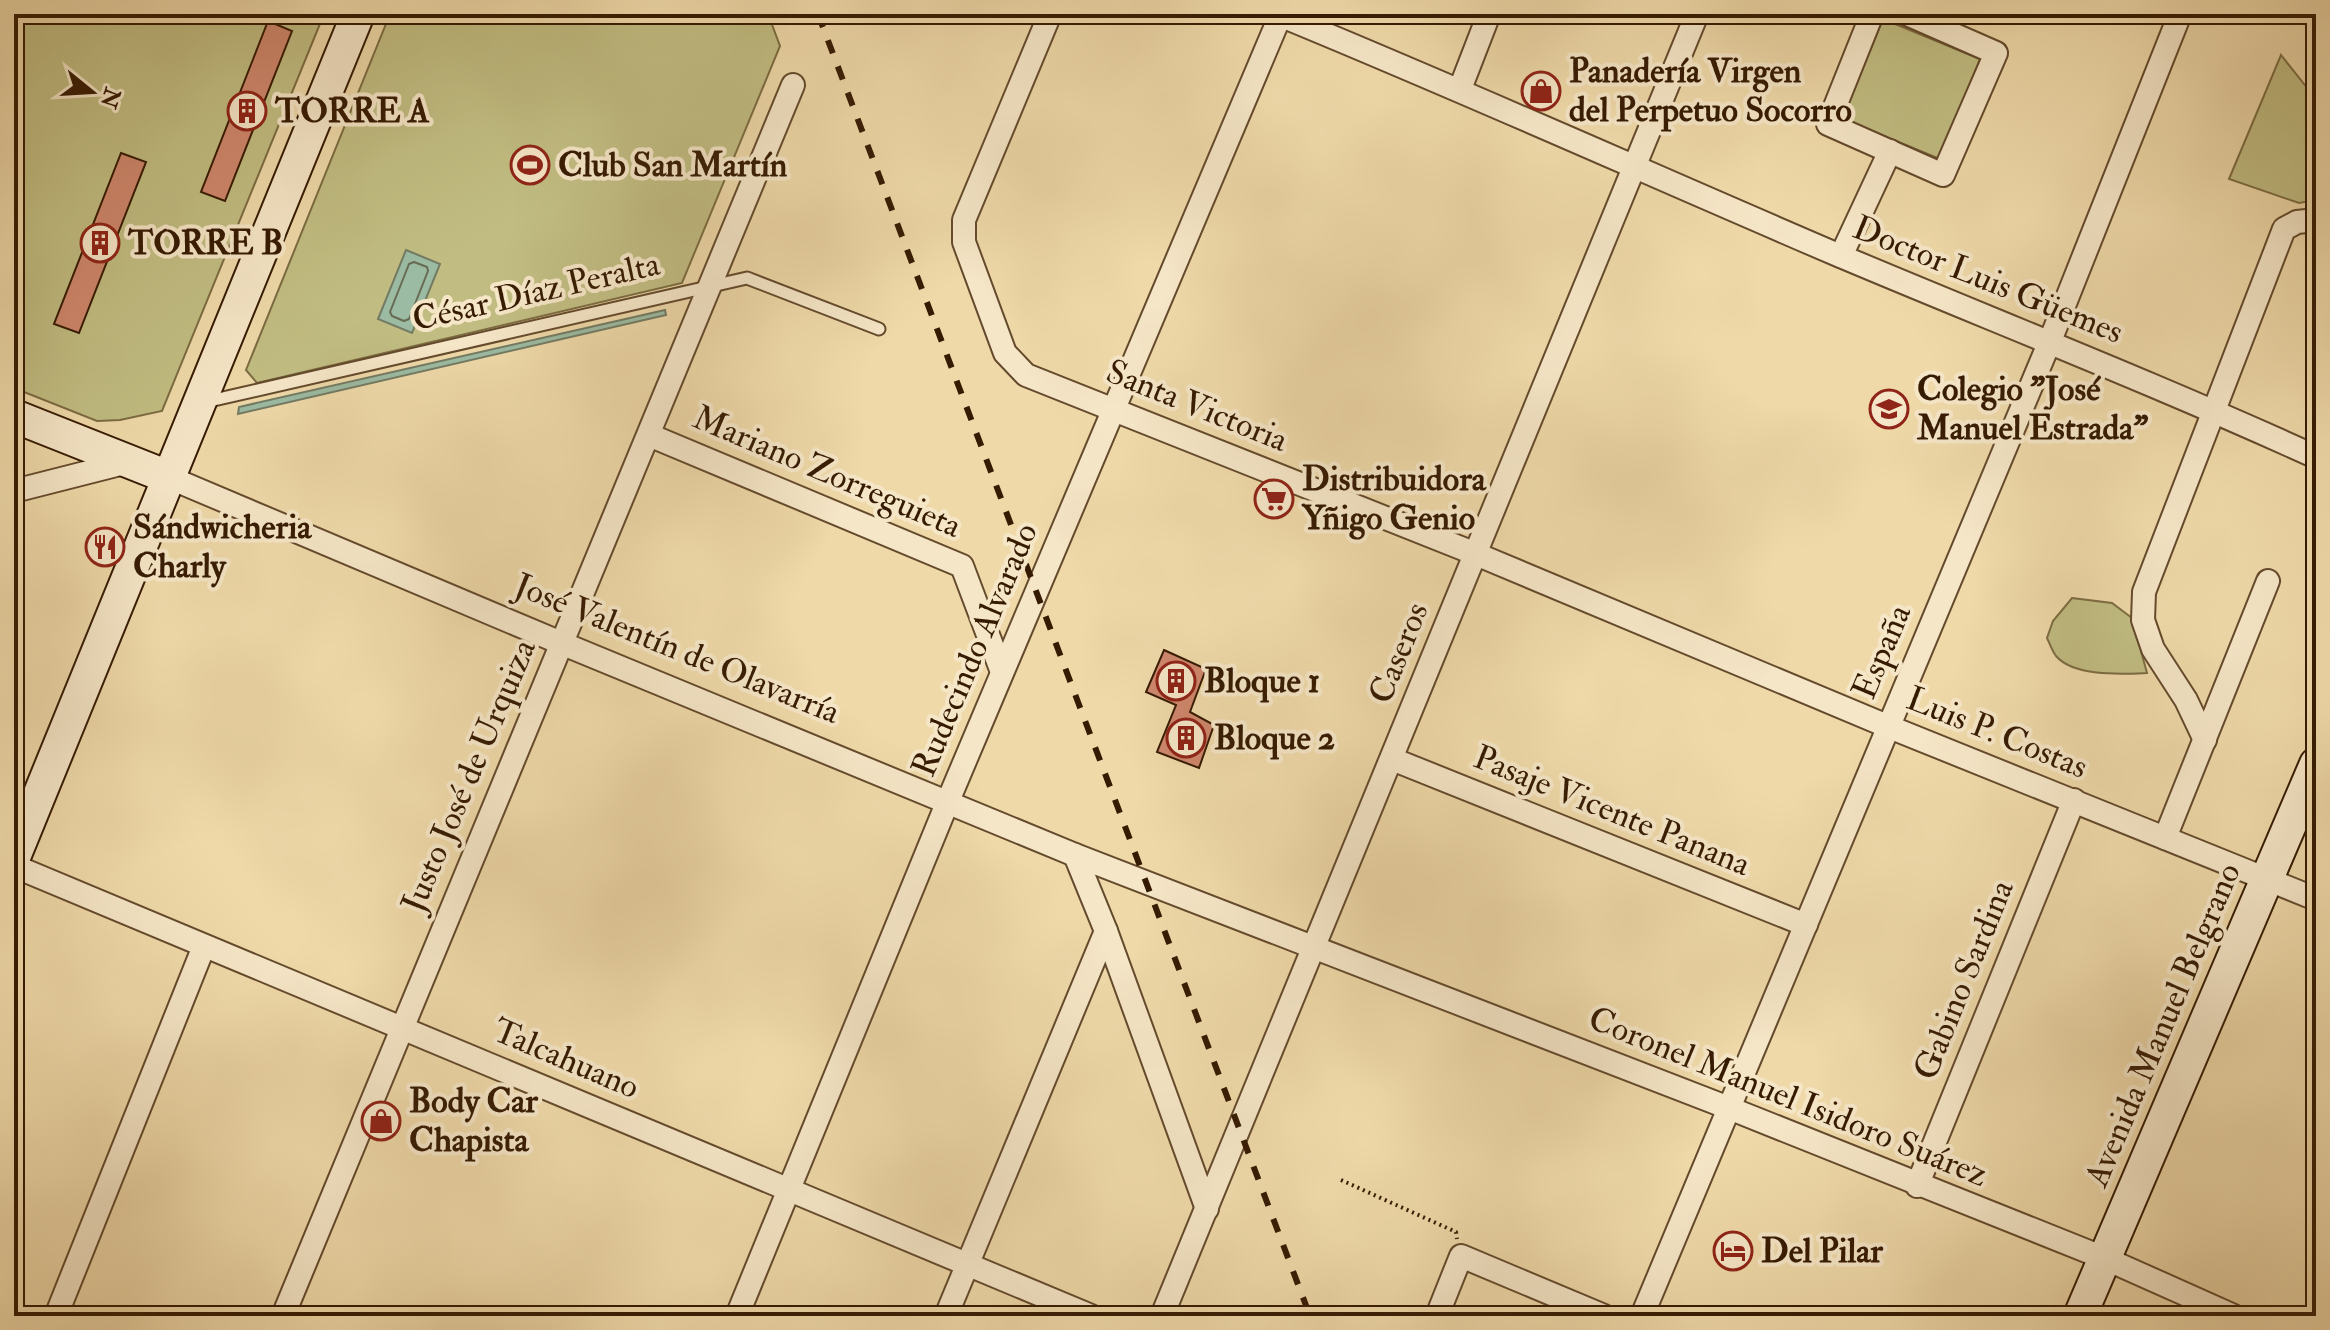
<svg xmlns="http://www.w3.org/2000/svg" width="2330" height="1330" font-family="'IM FELL Double Pica',serif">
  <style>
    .green { fill: #c1bd82; stroke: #7c6c42; stroke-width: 2 }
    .water { fill: #9bbba3; stroke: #737b63; stroke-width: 2 }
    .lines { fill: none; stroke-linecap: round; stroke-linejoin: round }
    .shore { stroke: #686b53; stroke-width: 2 }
    .building { fill: #cf876d; stroke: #361b03; stroke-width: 2 }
    .lane-casing { stroke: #644a2c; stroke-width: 15 }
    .street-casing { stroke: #644a2c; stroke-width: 26 }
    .secondary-casing { stroke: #361b03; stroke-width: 36 }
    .path { stroke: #361b03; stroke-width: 4; stroke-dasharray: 2 4; stroke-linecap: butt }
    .lane { stroke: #f5e6c7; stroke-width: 11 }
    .street { stroke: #f5e6c7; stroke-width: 22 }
    .secondary { stroke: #f5e6c7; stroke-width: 32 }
    .rail { stroke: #361b03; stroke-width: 6; stroke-dasharray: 14 14; stroke-linecap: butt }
    .labels { text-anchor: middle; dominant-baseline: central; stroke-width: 8; stroke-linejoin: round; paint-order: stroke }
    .poi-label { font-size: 34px; font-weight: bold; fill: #361b03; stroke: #f5e6c7; text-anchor: start }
    .street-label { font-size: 34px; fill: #361b03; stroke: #f5e6c7 }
  </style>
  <rect width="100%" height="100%" fill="#efd9a9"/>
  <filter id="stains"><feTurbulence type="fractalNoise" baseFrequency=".0025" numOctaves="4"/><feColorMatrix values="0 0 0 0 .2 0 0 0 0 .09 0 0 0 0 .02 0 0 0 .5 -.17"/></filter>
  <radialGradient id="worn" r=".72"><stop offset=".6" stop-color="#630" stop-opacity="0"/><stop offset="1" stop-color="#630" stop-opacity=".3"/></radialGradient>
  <g class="green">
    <path d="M14,14H324L162,411L120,420L97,421L14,388Z"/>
    <path d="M390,14H768L780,46L682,283L257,383L246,370Z"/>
    <path d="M1883,19L1980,59L1940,159L1842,119Z"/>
    <path d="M2281,55L2316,99V200L2299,203L2229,179Z"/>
    <path d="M2072,598L2112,603L2132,618L2147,673C2122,674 2074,677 2056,656C2052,651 2050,644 2047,638L2053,621Z"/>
  </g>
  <g class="water">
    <path d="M406,250L440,264L412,333L378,319Z"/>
    <path d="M665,310L666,315L238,414L239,407Z"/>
  </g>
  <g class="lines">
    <path class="shore" d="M414,262L427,267L428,271L409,319L404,321L392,316L390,312L409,264Z"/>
  </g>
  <g class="building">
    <path d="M268,21L292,31L225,201L201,192Z"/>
    <path d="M121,153L146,162L79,333L54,324Z"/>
    <path d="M1164,650L1206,669L1190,712L1214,725L1199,768L1157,752L1176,705L1146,692Z"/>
  </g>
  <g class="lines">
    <defs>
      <path id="lane" d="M205,402L747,278L879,329"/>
      <g id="street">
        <path d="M1050,14L964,220V242L1005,353L1026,375L1476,554L1887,726L2316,899"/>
        <path d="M1277,14C1465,91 1651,175 1838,255C1997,322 2158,385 2316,457"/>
        <path d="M1872,14L1828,124L1943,175L1996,53L1907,14"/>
        <path d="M1460,89L1489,14"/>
        <path d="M1841,256L1890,151"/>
        <path d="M649,435L962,566L1002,672"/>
        <path d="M168,477L561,643L1075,855L1729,1108L2104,1258L2234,1316"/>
        <path d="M14,491L128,462"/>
        <path d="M2205,740L2186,700L2153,649L2143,620L2144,592L2284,229L2297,222L2316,220"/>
        <path d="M1392,759L1806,925"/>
        <path d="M2165,838L2268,581"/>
        <path d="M1075,855L1106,931L1207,1209"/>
        <path d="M14,866L1091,1316"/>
        <path d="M1917,1186L2074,800"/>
        <path d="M56,1316L204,946"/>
        <path d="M283,1316L793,85"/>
        <path d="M737,1316L948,801L1281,14"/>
        <path d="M946,1316L1106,931"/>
        <path d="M1162,1316L1697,14"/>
        <path d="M1437,1316L1461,1256L1604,1316"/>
        <path d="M1642,1316L2050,341L2180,14"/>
      </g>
      <g id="secondary">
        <path d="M14,416L168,477"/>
        <path d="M14,857L358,14"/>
        <path d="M2080,1316L2316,764"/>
      </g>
    </defs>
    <use href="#lane" class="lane-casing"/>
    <use href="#street" class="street-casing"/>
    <use href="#secondary" class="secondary-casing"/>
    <path class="path" d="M1341,1180L1456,1232L1457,1239"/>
    <use href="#lane" class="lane"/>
    <use href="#street" class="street"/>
    <use href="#secondary" class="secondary"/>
    <path class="rail" d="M818,14L1310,1316"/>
  </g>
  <defs>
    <symbol id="shop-ring" viewBox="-11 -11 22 22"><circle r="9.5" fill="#f5e6c7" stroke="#8f2418" stroke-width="1.5"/><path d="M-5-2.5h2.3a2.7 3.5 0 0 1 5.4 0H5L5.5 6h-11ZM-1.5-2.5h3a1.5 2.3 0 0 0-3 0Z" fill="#8f2418"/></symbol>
    <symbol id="building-ring" viewBox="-11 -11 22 22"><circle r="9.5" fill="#f5e6c7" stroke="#8f2418" stroke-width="1.5"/><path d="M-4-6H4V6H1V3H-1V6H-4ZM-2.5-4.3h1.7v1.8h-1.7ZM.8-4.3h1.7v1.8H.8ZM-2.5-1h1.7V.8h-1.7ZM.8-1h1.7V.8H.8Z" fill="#8f2418"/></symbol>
    <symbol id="stadium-ring" viewBox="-11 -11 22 22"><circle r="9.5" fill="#f5e6c7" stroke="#8f2418" stroke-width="1.5"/><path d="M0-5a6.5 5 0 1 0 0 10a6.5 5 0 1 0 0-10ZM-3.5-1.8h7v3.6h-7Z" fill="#8f2418"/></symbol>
    <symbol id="school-ring" viewBox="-11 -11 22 22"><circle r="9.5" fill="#f5e6c7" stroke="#8f2418" stroke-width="1.5"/><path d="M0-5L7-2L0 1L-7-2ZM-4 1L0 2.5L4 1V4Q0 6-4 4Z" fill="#8f2418"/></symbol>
    <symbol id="supermarket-ring" viewBox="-11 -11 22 22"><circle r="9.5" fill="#f5e6c7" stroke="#8f2418" stroke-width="1.5"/><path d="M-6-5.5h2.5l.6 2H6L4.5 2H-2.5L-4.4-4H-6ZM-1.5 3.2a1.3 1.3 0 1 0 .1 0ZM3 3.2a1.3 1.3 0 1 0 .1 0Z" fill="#8f2418"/></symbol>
    <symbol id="restaurant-ring" viewBox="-11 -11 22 22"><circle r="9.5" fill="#f5e6c7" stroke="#8f2418" stroke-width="1.5"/><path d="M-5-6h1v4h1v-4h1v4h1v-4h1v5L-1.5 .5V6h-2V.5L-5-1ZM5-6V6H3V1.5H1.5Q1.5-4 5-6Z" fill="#8f2418"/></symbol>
    <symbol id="hotel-ring" viewBox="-11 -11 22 22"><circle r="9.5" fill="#f5e6c7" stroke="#8f2418" stroke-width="1.5"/><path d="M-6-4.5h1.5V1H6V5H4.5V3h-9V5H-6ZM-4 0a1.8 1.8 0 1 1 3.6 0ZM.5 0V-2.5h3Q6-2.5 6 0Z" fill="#8f2418"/></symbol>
  </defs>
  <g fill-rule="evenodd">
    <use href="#shop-ring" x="1519" y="69" width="44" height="44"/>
    <use href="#building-ring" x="225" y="89" width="44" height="44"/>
    <use href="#stadium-ring" x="508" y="143" width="44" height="44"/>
    <use href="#building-ring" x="78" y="221" width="44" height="44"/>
    <use href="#school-ring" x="1867" y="387" width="44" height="44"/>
    <use href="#supermarket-ring" x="1252" y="477" width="44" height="44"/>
    <use href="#restaurant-ring" x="83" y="525" width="44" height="44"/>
    <use href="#building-ring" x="1154" y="659" width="44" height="44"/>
    <use href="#building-ring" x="1164" y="716" width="44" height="44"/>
    <use href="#shop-ring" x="359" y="1099" width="44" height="44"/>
    <use href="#hotel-ring" x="1711" y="1229" width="44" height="44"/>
  </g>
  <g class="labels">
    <g class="poi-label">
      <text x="1569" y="71">Panadería Virgen<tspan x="1569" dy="39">del Perpetuo Socorro</tspan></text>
      <text x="275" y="111">TORRE A</text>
      <text x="558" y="165">Club San Martín</text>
      <text x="128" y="243">TORRE B</text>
      <text x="1917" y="389">Colegio "José<tspan x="1917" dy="39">Manuel Estrada"</tspan></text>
      <text x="1302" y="479">Distribuidora<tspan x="1302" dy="39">Yñigo Genio</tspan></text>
      <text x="133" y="527">Sándwicheria<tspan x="133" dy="39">Charly</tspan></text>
      <text x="1204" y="681">Bloque 1</text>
      <text x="1214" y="738">Bloque 2</text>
      <text x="409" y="1101">Body Car<tspan x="409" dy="39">Chapista</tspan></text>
      <text x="1761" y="1251">Del Pilar</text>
    </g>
    <g class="street-label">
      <text transform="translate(1988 280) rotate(22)">Doctor Luis Güemes</text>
      <text transform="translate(536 292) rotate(-13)">César Díaz Peralta</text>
      <text transform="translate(1197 406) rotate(22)">Santa Victoria</text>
      <text transform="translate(827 472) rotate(23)">Mariano Zorreguieta</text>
      <text transform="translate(677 649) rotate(22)">José Valentín de Olavarría</text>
      <text transform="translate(975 650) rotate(-67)">Rudecindo Alvarado</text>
      <text transform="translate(1882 652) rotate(-67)">España</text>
      <text transform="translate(1399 653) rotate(-68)">Caseros</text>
      <text transform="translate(1997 733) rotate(22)">Luis P. Costas</text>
      <text transform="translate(469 776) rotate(-67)">Justo José de Urquiza</text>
      <text transform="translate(1612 811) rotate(22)">Pasaje Vicente Panana</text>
      <text transform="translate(1964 980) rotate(-68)">Gabino Sardina</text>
      <text transform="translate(2163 1025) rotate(-67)">Avenida Manuel Belgrano</text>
      <text transform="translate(566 1059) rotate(23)">Talcahuano</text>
      <text transform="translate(1788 1097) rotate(22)">Coronel Manuel Isidoro Suárez</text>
    </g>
  </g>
  <rect width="2330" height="1330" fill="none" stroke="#efd9a9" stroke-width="48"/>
  <rect x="16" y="16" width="2298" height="1298" fill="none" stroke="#361b03" stroke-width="4"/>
  <rect x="24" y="24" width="2282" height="1282" fill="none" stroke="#361b03" stroke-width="2"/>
  <g transform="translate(92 92) rotate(108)" stroke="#f5e6c7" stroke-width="6" paint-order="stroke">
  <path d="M0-6L14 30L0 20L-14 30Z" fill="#361b03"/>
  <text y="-12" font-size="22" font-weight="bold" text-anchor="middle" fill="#361b03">N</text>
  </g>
  <rect width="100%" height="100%" filter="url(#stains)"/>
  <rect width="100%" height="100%" fill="url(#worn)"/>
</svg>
